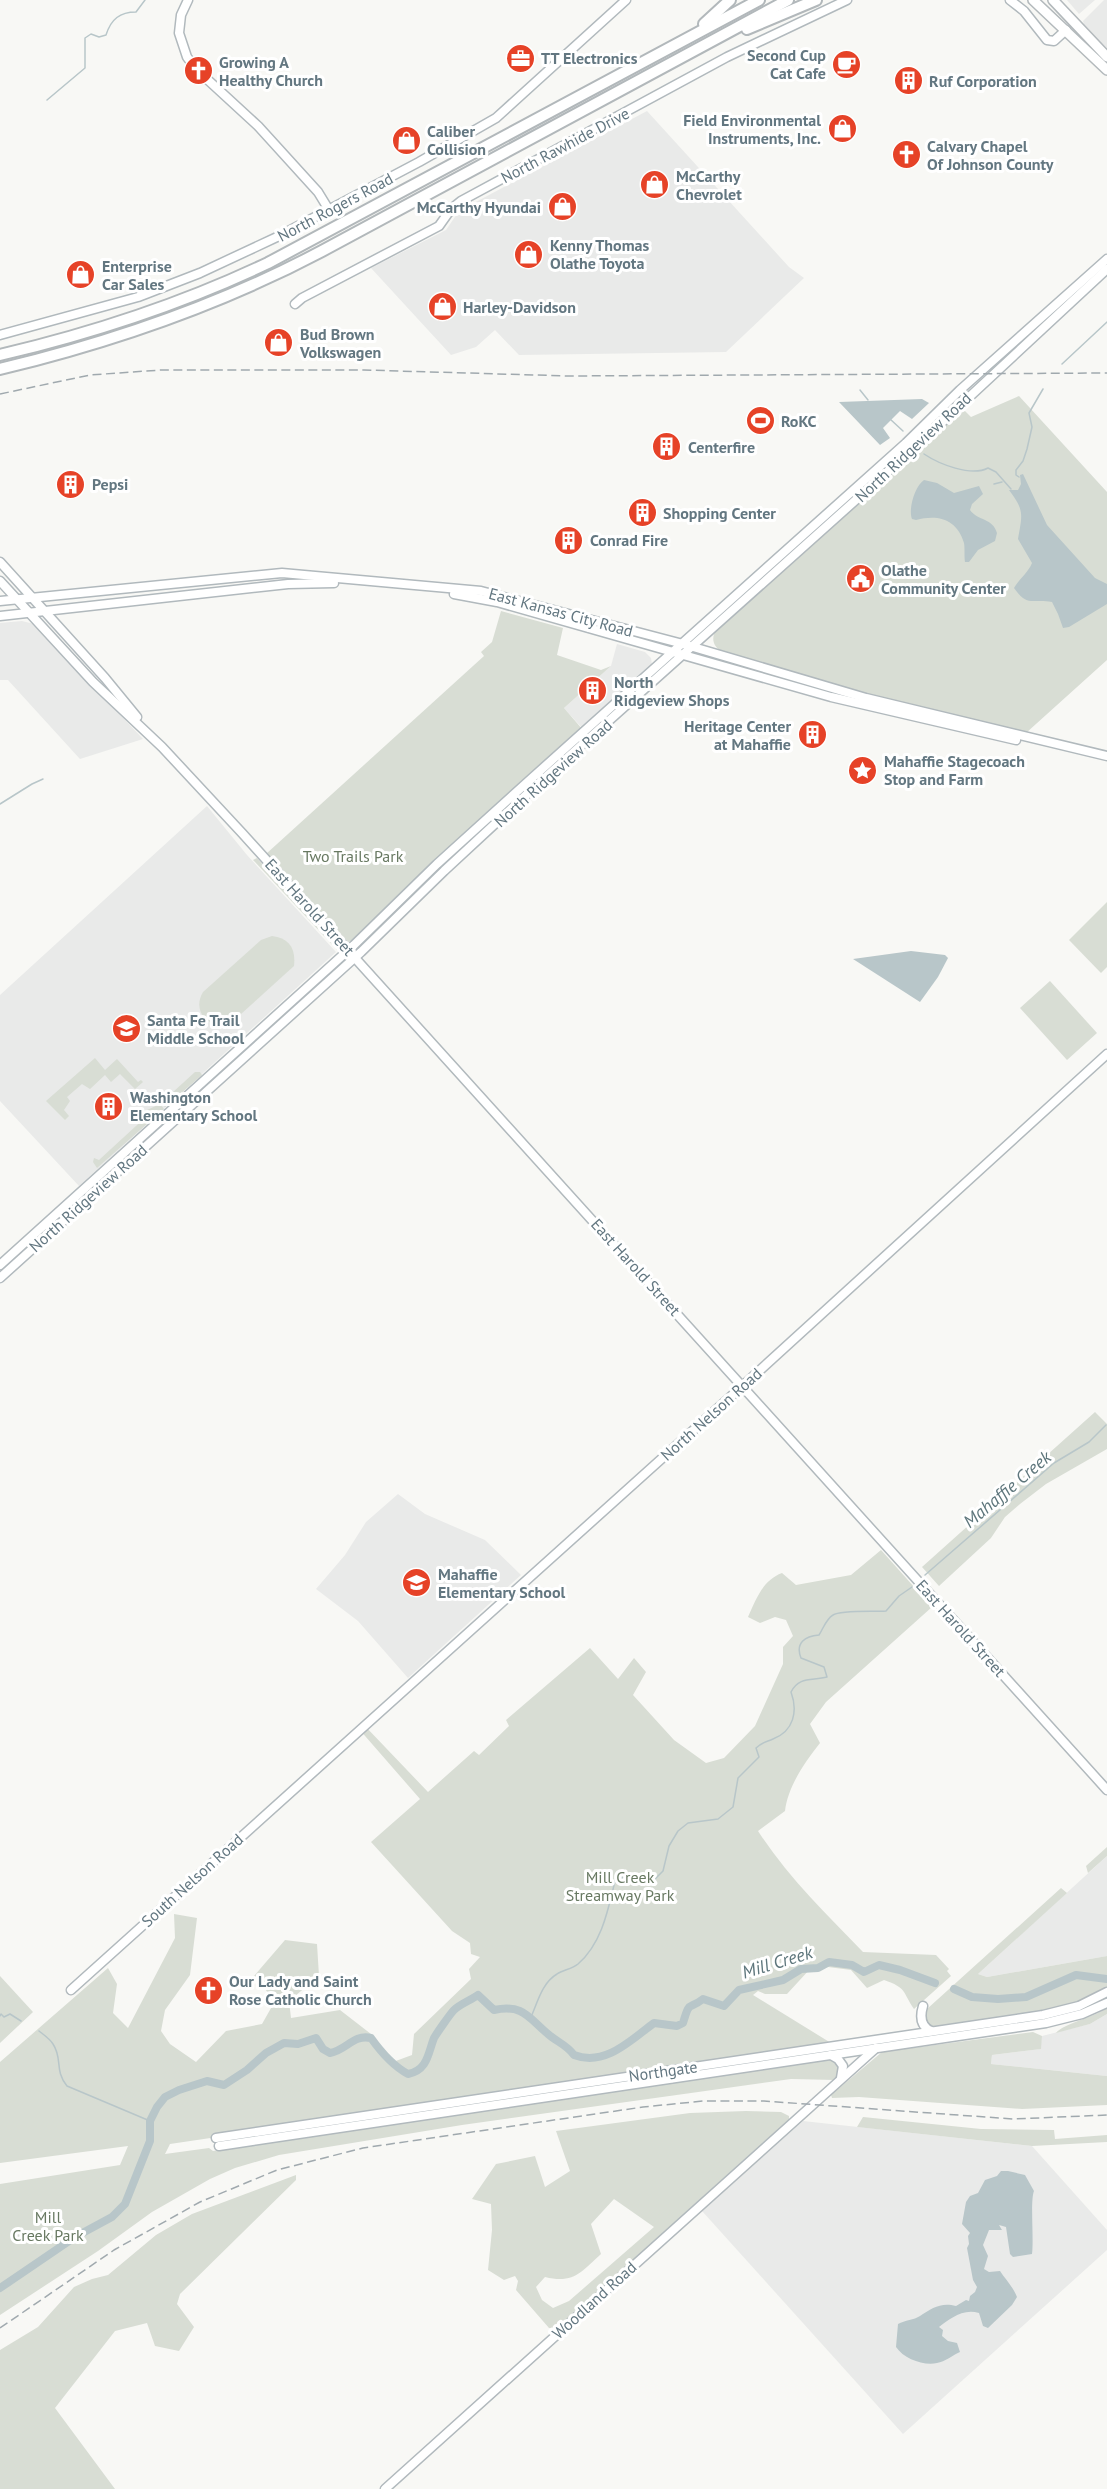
<svg xmlns="http://www.w3.org/2000/svg" width="1107" height="2489" font-family="'PT Sans',sans-serif">
  <style>
    .built { fill: #e9eae9 }
    .green { fill: #d8ddd4; fill-rule: evenodd }
    .water { fill: #b8c6c9 }
    .lines { fill: none; stroke-linecap: round; stroke-linejoin: round }
    .stream { stroke: #b8c6c9; stroke-width: 1.5 }
    .river { stroke: #b8c6c9; stroke-width: 8 }
    .secondary-casing { stroke: #b1b9bd; stroke-width: 11 }
    .primary-casing { stroke: #b3b9bc; stroke-width: 12 }
    .highway-casing { stroke: #b2b8bb; stroke-width: 14 }
    .secondary { stroke: #fff; stroke-width: 8 }
    .primary { stroke: #fff; stroke-width: 9 }
    .highway { stroke: #fff; stroke-width: 10 }
    .rail { stroke: #a0a9ae; stroke-width: 1.5; stroke-dasharray: 9 4.5; stroke-linecap: butt }
    .labels { text-anchor: middle; dominant-baseline: central; stroke-width: 6; stroke-linejoin: round; paint-order: stroke }
    .poi-label { font-size: 16px; font-weight: bold; fill: #637781; stroke: #fff; text-anchor: start }
    .street-label { font-size: 16px; fill: #637781; stroke: #fff }
    .park-label { font-size: 16px; fill: #687962; stroke: #fff }
    .water-label { font-size: 18px; font-style: italic; fill: #5e767c; stroke: #fff }
  </style>
  <rect width="100%" height="100%" fill="#f8f8f5"/>
  <g class="built">
    <path d="M1067,0H1095L1079,14Z"/>
    <path d="M1104,0H1107V48L1084,25L1083,21Z"/>
    <path d="M647,111L789,267L804,278L726,352L519,355L495,330L476,347L451,355L371,268L446,230L459,211Z"/>
    <path d="M22,621L34,624L143,739L80,759L8,680H0V623Z"/>
    <path d="M617,644L645,652L651,658L652,665L583,729L564,708L611,666Z"/>
    <path d="M207,806L247,855L336,952L79,1186L0,1101V995Z"/>
    <path d="M398,1494L425,1514L485,1540L521,1575L408,1678L358,1621L316,1589L345,1555L366,1522Z"/>
    <path d="M1107,1856V1956L987,1977L978,1974Z"/>
    <path d="M1107,2014V2076L991,2064L992,2055L1040,2049L1042,2036L1090,2024Z"/>
    <path d="M803,2121L1032,2146L1107,2230V2250L903,2434L702,2211Z"/>
  </g>
  <g class="green">
    <path d="M1019,396L1107,492V660L1026,733L869,694H856L721,651C713,646 711,638 716,630L961,407L971,417Z"/>
    <path d="M501,611L563,628L557,655L601,670L611,666L564,708L583,730L353,941L348,942L266,854L484,656L481,652L492,642Z"/>
    <path d="M257,858L338,951L255,862L253,860Z"/>
    <path d="M1107,902V967L1101,973L1069,940Z"/>
    <path d="M272,936C289,938 296,948 294,966L230,1024C210,1030 191,1012 203,992L261,940Z"/>
    <path d="M1050,981L1097,1033L1067,1060L1020,1008Z"/>
    <path d="M95,1058L105,1070L117,1059L138,1082L141,1080L143,1082L135,1089L120,1074L111,1082L105,1075L90,1089L82,1084L67,1097L70,1101L64,1110L69,1116L65,1120L46,1101Z"/>
    <path d="M195,1072H200L202,1075L165,1107L161,1103Z"/>
    <path d="M160,1104L164,1109L97,1168L93,1162L94,1158L99,1160L149,1114L147,1110Z"/>
    <path d="M1095,1412L1107,1424V1449L1046,1484L1020,1504L1005,1517L991,1538L939,1586L922,1567Z"/>
    <path d="M881,1550L932,1607L826,1702L810,1724L820,1743C805,1762 788,1786 785,1811L758,1831C787,1876 826,1914 863,1952L936,1955L949,1969L947,1971L951,1976L914,2009C902,1991 907,1988 884,1980L867,1988L851,1970L828,1967L810,1969L787,1994H765L758,1991L753,1995L831,2043L826,2047L170,2144L165,2154L209,2148L213,2151L827,2060L836,2062L840,2067L838,2077L835,2080L791,2079L691,2093L462,2125L279,2155L235,2168L210,2179L152,2212L98,2251L0,2315V2184L120,2165L128,2146L0,2163V2062L108,1968L117,1984L113,2013L128,2028L175,1938L174,1914L197,1918L190,1975L165,2010L161,2031L170,2044L196,2062L226,2031L262,2024L275,2001L254,1976L285,1940L317,1944L319,1976L289,2001L291,2018L340,2010L371,2034L381,2052L393,2062L412,2055L414,2034L471,1979L469,1969L480,1957L471,1954L470,1943L452,1931L371,1842L420,1799L359,1729L364,1725L428,1792L474,1751L479,1755L509,1726L506,1720L590,1648L618,1679L634,1658L646,1672L633,1695L674,1740L706,1763L724,1758L755,1726L783,1664V1647L793,1636L786,1620L775,1617L760,1623L748,1617C756,1599 763,1580 782,1573L796,1585L851,1575Z"/>
    <path d="M1107,1847V1856L1088,1873L1086,1866Z"/>
    <path d="M1061,1888L1067,1893L978,1974L987,1977L1107,1956V1990L1063,2008L933,2028L925,2022L924,2013L927,2009Z"/>
    <path d="M0,1976L33,2012L0,2043Z"/>
    <path d="M1107,2008V2014L1090,2024L1056,2033C1063,2024 1094,2017 1107,2008Z"/>
    <path d="M1033,2032L1042,2036L1041,2049L992,2055L991,2064L1107,2076V2105L1022,2109L859,2097L832,2098L831,2095L882,2052Z"/>
    <path d="M746,2111L781,2112L789,2116V2121L558,2328H549L516,2290L518,2281L515,2276L504,2280L488,2270L492,2230L491,2204L472,2199L496,2164L535,2156L545,2187L570,2171L556,2131L690,2113ZM614,2199L654,2227L569,2301L553,2308L542,2300L536,2287L545,2277C574,2284 581,2272 601,2254L591,2224Z"/>
    <path d="M863,2117L981,2129L1054,2130L1055,2139L1107,2135V2142L1032,2146L857,2127Z"/>
    <path d="M296,2175V2180L180,2294L177,2304L194,2327L179,2351L155,2346L147,2323L115,2331L55,2408L115,2489H0V2350L38,2327L74,2287L92,2279L108,2275L156,2235L192,2214Z"/>
  </g>
  <g class="water">
    <path d="M922,399L929,403L912,419L900,411L883,428L890,438L880,445L839,402Z"/>
    <path d="M1023,474L1047,525L1095,578L1107,584V604L1069,627L1063,628L1058,614L1052,602C1032,598 1028,608 1014,588C1019,579 1028,573 1032,563L1018,539C1022,515 1025,511 1009,490H1018L1021,484L1020,475Z"/>
    <path d="M924,480L937,483L954,493L979,486L983,494L972,504L970,510C978,521 993,518 997,533L995,541L978,550L969,562H965C964,556 965,548 964,543C957,519 938,514 916,520L912,519C908,509 915,486 924,480Z"/>
    <path d="M911,951L945,955L948,958L938,977L920,1002L853,959Z"/>
    <path d="M1001,2171H1008L1025,2175L1034,2191C1030,2201 1034,2238 1032,2254L1013,2257L1010,2254L1006,2227L999,2225L1002,2230H989L983,2245L988,2256L984,2269L989,2272L1000,2271C1006,2280 1013,2287 1017,2297L1012,2305L988,2328L983,2326L979,2313C962,2308 949,2320 939,2327L943,2330L942,2336L948,2341L957,2343L960,2352C953,2355 945,2362 937,2363C924,2366 904,2359 896,2347L898,2324C905,2320 914,2320 920,2316C932,2308 941,2302 956,2306L966,2300L969,2301L970,2296L975,2292L977,2287L973,2280L967,2248L969,2244L968,2236L970,2233L962,2224L966,2202L970,2196L978,2193L985,2180L997,2176Z"/>
  </g>
  <g class="lines">
    <g class="stream">
      <path d="M47,100L85,68V38L91,34L99,37L106,35C111,19 120,12 136,12L145,0"/>
      <path d="M1062,364L1107,322"/>
      <path d="M860,390L868,400"/>
      <path d="M890,419L903,431"/>
      <path d="M924,454C939,464 971,477 988,468L996,472L1011,489"/>
      <path d="M1019,477L1016,475V470L1023,461L1027,449L1032,427L1029,413L1043,389"/>
      <path d="M994,484L1002,482"/>
      <path d="M0,804L32,784L43,779"/>
      <path d="M925,1575L1054,1463L1089,1442L1106,1425"/>
      <path d="M0,2016L1,2014L4,2017L10,2014L21,2021"/>
      <path d="M531,2017C538,2001 542,1983 557,1974C563,1970 572,1969 578,1964C602,1943 608,1910 615,1881L626,1876L640,1883H651L663,1871L669,1846L678,1831L688,1823L718,1819L733,1807L738,1778L759,1757L756,1748C762,1742 766,1742 773,1739C794,1731 798,1711 791,1692C799,1676 812,1681 827,1677L824,1667L801,1658C795,1643 805,1636 819,1635C823,1629 826,1619 833,1615C841,1610 874,1612 886,1611L899,1596L912,1587"/>
      <path d="M39,2031C44,2035 50,2039 53,2044C63,2059 54,2070 67,2086L150,2121"/>
    </g>
    <g class="river">
      <path d="M954,1989L972,1997L998,1999L1026,1997L1076,1975L1107,1979"/>
      <path d="M0,2288L75,2237L112,2217L125,2204L150,2141V2121L157,2107L165,2097L179,2090L207,2081L224,2085L247,2070L266,2053L284,2043L298,2044L316,2038L323,2049L330,2053C347,2050 353,2034 371,2038C381,2052 393,2066 408,2074C428,2070 428,2053 434,2038C437,2033 450,2014 454,2010C460,2004 471,2000 478,1995L494,2010C523,2004 528,2017 548,2034C557,2042 567,2045 574,2055C605,2067 631,2040 654,2023L677,2026L683,2023C690,1999 688,2011 703,1999L724,2006L739,1990L783,1980L801,1969L818,1968L829,1962L852,1965L864,1972L879,1965L900,1970L935,1983"/>
    </g>
    <defs>
      <g id="secondary">
        <path d="M188,0L181,15L179,33L187,57L196,69L258,126L318,192L329,210"/>
        <path d="M1010,0L1024,11L1047,40L1054,41L1066,30"/>
        <path d="M295,304L302,298L439,226L451,209L461,201L727,57L847,0"/>
        <path d="M0,335L138,297L200,273L277,237L419,162L496,118L626,0"/>
        <path d="M0,562L105,678L137,717"/>
        <path d="M0,581L93,682L162,747L242,833L1107,1790"/>
        <path d="M454,594L497,602L831,697L1016,740"/>
        <path d="M0,601L282,573L481,591L683,644L866,698L1107,756"/>
        <path d="M0,616L288,584L334,583"/>
        <path d="M0,1265L354,945L437,864L532,778L906,443L960,390L1107,259"/>
        <path d="M0,1278L361,952L444,871L538,784L924,439L1107,269"/>
        <path d="M71,1990L748,1381L1107,1054"/>
        <path d="M923,2006C920,2016 920,2026 931,2031"/>
        <path d="M831,2055L838,2059L843,2066L841,2078"/>
        <path d="M216,2138L1043,2015L1079,2006L1107,1992"/>
        <path d="M219,2146L1046,2023L1082,2014L1107,2003"/>
        <path d="M385,2489L876,2048"/>
      </g>
      <g id="primary">
        <path d="M1033,0L1107,70"/>
        <path d="M1053,0L1107,57"/>
      </g>
      <g id="highway">
        <path d="M704,24L730,0"/>
        <path d="M747,29L816,0"/>
        <path d="M0,355C93,333 182,304 268,263L759,0"/>
        <path d="M0,369C112,342 220,305 322,251L788,0"/>
      </g>
    </defs>
    <use href="#secondary" class="secondary-casing"/>
    <use href="#primary" class="primary-casing"/>
    <use href="#highway" class="highway-casing"/>
    <use href="#secondary" class="secondary"/>
    <use href="#primary" class="primary"/>
    <use href="#highway" class="highway"/>
    <g class="rail">
      <path d="M0,394L90,375L161,370H364L569,376L1107,373"/>
      <path d="M0,2328L114,2250L200,2202L277,2170L363,2148L643,2107L703,2101H764L1013,2119L1107,2115"/>
    </g>
  </g>
  <defs>
    <symbol id="office-disc" viewBox="-11 -11 22 22"><circle r="9.5" fill="#e64227" stroke="#fff"/><path d="M-6-3h4V-5.5h4V-3h4V5H-6ZM-1-4.5V-3h2v-1.5ZM-6 0V1H6V0Z" fill="#fff"/></symbol>
    <symbol id="cafe-disc" viewBox="-11 -11 22 22"><circle r="9.5" fill="#e64227" stroke="#fff"/><path d="M-5.5-4.5H6V0H3Q3 3.5 0 3.5H-2.5Q-5.5 3.5-5.5 0ZM3-3.2v2h1.7v-2ZM-6 4.5H4V6H-6Z" fill="#fff"/></symbol>
    <symbol id="church-disc" viewBox="-11 -11 22 22"><circle r="9.5" fill="#e64227" stroke="#fff"/><path d="M-1.2-6h2.4v3.5h3.3v2.4h-3.3V6h-2.4V-.1h-3.3v-2.4h3.3Z" fill="#fff"/></symbol>
    <symbol id="building-disc" viewBox="-11 -11 22 22"><circle r="9.5" fill="#e64227" stroke="#fff"/><path d="M-4-6H4V6H1V3H-1V6H-4ZM-2.5-4.3h1.7v1.8h-1.7ZM.8-4.3h1.7v1.8H.8ZM-2.5-1h1.7V.8h-1.7ZM.8-1h1.7V.8H.8Z" fill="#fff"/></symbol>
    <symbol id="shop-disc" viewBox="-11 -11 22 22"><circle r="9.5" fill="#e64227" stroke="#fff"/><path d="M-5-2.5h2.3a2.7 3.5 0 0 1 5.4 0H5L5.5 6h-11ZM-1.5-2.5h3a1.5 2.3 0 0 0-3 0Z" fill="#fff"/></symbol>
    <symbol id="stadium-disc" viewBox="-11 -11 22 22"><circle r="9.5" fill="#e64227" stroke="#fff"/><path d="M0-5a6.5 5 0 1 0 0 10a6.5 5 0 1 0 0-10ZM-3.5-1.8h7v3.6h-7Z" fill="#fff"/></symbol>
    <symbol id="civic-disc" viewBox="-11 -11 22 22"><circle r="9.5" fill="#e64227" stroke="#fff"/><path d="M-.6-6.5H3V-4.5H.6V-3L4-1V1h2V6H-6V1h2V-1L-.6-3ZM-1.2 2.5V6h2.4V2.5Z" fill="#fff"/></symbol>
    <symbol id="sight-disc" viewBox="-11 -11 22 22"><circle r="9.5" fill="#e64227" stroke="#fff"/><path d="M0-6L1.8-2.2L6-1.7L2.9 1.2L3.7 5.4L0 3.3L-3.7 5.4L-2.9 1.2L-6-1.7L-1.8-2.2Z" fill="#fff"/></symbol>
    <symbol id="school-disc" viewBox="-11 -11 22 22"><circle r="9.5" fill="#e64227" stroke="#fff"/><path d="M0-5L7-2L0 1L-7-2ZM-4 1L0 2.5L4 1V4Q0 6-4 4Z" fill="#fff"/></symbol>
  </defs>
  <g fill-rule="evenodd">
    <use href="#office-disc" x="504" y="42" width="33" height="33"/>
    <use href="#cafe-disc" x="830" y="48" width="33" height="33"/>
    <use href="#church-disc" x="182" y="54" width="33" height="33"/>
    <use href="#building-disc" x="892" y="64" width="33" height="33"/>
    <use href="#shop-disc" x="826" y="112" width="33" height="33"/>
    <use href="#shop-disc" x="390" y="124" width="33" height="33"/>
    <use href="#church-disc" x="890" y="138" width="33" height="33"/>
    <use href="#shop-disc" x="638" y="168" width="33" height="33"/>
    <use href="#shop-disc" x="546" y="190" width="33" height="33"/>
    <use href="#shop-disc" x="512" y="238" width="33" height="33"/>
    <use href="#shop-disc" x="64" y="258" width="33" height="33"/>
    <use href="#shop-disc" x="426" y="290" width="33" height="33"/>
    <use href="#shop-disc" x="262" y="326" width="33" height="33"/>
    <use href="#stadium-disc" x="744" y="404" width="33" height="33"/>
    <use href="#building-disc" x="650" y="430" width="33" height="33"/>
    <use href="#building-disc" x="54" y="468" width="33" height="33"/>
    <use href="#building-disc" x="626" y="496" width="33" height="33"/>
    <use href="#building-disc" x="552" y="524" width="33" height="33"/>
    <use href="#civic-disc" x="844" y="562" width="33" height="33"/>
    <use href="#building-disc" x="576" y="674" width="33" height="33"/>
    <use href="#building-disc" x="796" y="718" width="33" height="33"/>
    <use href="#sight-disc" x="846" y="754" width="33" height="33"/>
    <use href="#school-disc" x="110" y="1012" width="33" height="33"/>
    <use href="#building-disc" x="92" y="1090" width="33" height="33"/>
    <use href="#school-disc" x="400" y="1566" width="33" height="33"/>
    <use href="#church-disc" x="192" y="1974" width="33" height="33"/>
  </g>
  <g class="labels">
    <g class="poi-label">
      <text x="826" y="55" text-anchor="end">Second Cup<tspan x="826" dy="18">Cat Cafe</tspan></text>
      <text x="541" y="58">TT Electronics</text>
      <text x="219" y="62">Growing A<tspan x="219" dy="18">Healthy Church</tspan></text>
      <text x="929" y="81">Ruf Corporation</text>
      <text x="821" y="120" text-anchor="end">Field Environmental<tspan x="821" dy="18">Instruments, Inc.</tspan></text>
      <text x="427" y="131">Caliber<tspan x="427" dy="18">Collision</tspan></text>
      <text x="927" y="146">Calvary Chapel<tspan x="927" dy="18">Of Johnson County</tspan></text>
      <text x="676" y="176">McCarthy<tspan x="676" dy="18">Chevrolet</tspan></text>
      <text x="541" y="207" text-anchor="end">McCarthy Hyundai</text>
      <text x="550" y="245">Kenny Thomas<tspan x="550" dy="18">Olathe Toyota</tspan></text>
      <text x="102" y="266">Enterprise<tspan x="102" dy="18">Car Sales</tspan></text>
      <text x="463" y="307">Harley-Davidson</text>
      <text x="300" y="334">Bud Brown<tspan x="300" dy="18">Volkswagen</tspan></text>
      <text x="781" y="421">RoKC</text>
      <text x="688" y="447">Centerfire</text>
      <text x="92" y="484">Pepsi</text>
      <text x="663" y="513">Shopping Center</text>
      <text x="590" y="540">Conrad Fire</text>
      <text x="881" y="570">Olathe<tspan x="881" dy="18">Community Center</tspan></text>
      <text x="614" y="682">North<tspan x="614" dy="18">Ridgeview Shops</tspan></text>
      <text x="791" y="726" text-anchor="end">Heritage Center<tspan x="791" dy="18">at Mahaffie</tspan></text>
      <text x="884" y="761">Mahaffie Stagecoach<tspan x="884" dy="18">Stop and Farm</tspan></text>
      <text x="147" y="1020">Santa Fe Trail<tspan x="147" dy="18">Middle School</tspan></text>
      <text x="130" y="1097">Washington<tspan x="130" dy="18">Elementary School</tspan></text>
      <text x="438" y="1574">Mahaffie<tspan x="438" dy="18">Elementary School</tspan></text>
      <text x="229" y="1981">Our Lady and Saint<tspan x="229" dy="18">Rose Catholic Church</tspan></text>
    </g>
    <g class="street-label">
      <text transform="translate(565 145) rotate(-28)">North Rawhide Drive</text>
      <text transform="translate(335 207) rotate(-28)">North Rogers Road</text>
      <text transform="translate(913 447) rotate(-43)">North Ridgeview Road</text>
      <text transform="translate(561 612) rotate(15)">East Kansas City Road</text>
      <text transform="translate(553 773) rotate(-42)">North Ridgeview Road</text>
      <text transform="translate(310 907) rotate(48)">East Harold Street</text>
      <text transform="translate(88 1198) rotate(-42)">North Ridgeview Road</text>
      <text transform="translate(636 1267) rotate(48)">East Harold Street</text>
      <text transform="translate(711 1414) rotate(-42)">North Nelson Road</text>
      <text transform="translate(961 1628) rotate(48)">East Harold Street</text>
      <text transform="translate(192 1880) rotate(-42)">South Nelson Road</text>
      <text transform="translate(663 2071) rotate(-8)">Northgate</text>
      <text transform="translate(594 2300) rotate(-42)">Woodland Road</text>
    </g>
    <g class="park-label">
      <text x="353" y="856">Two Trails Park</text>
      <text x="620" y="1877">Mill Creek<tspan x="620" dy="18">Streamway Park</tspan></text>
      <text x="48" y="2217">Mill<tspan x="48" dy="18">Creek Park</tspan></text>
    </g>
    <g class="water-label">
      <text transform="translate(1007 1489) rotate(-40)">Mahaffie Creek</text>
      <text transform="translate(777 1962) rotate(-17)">Mill Creek</text>
    </g>
  </g>
</svg>
